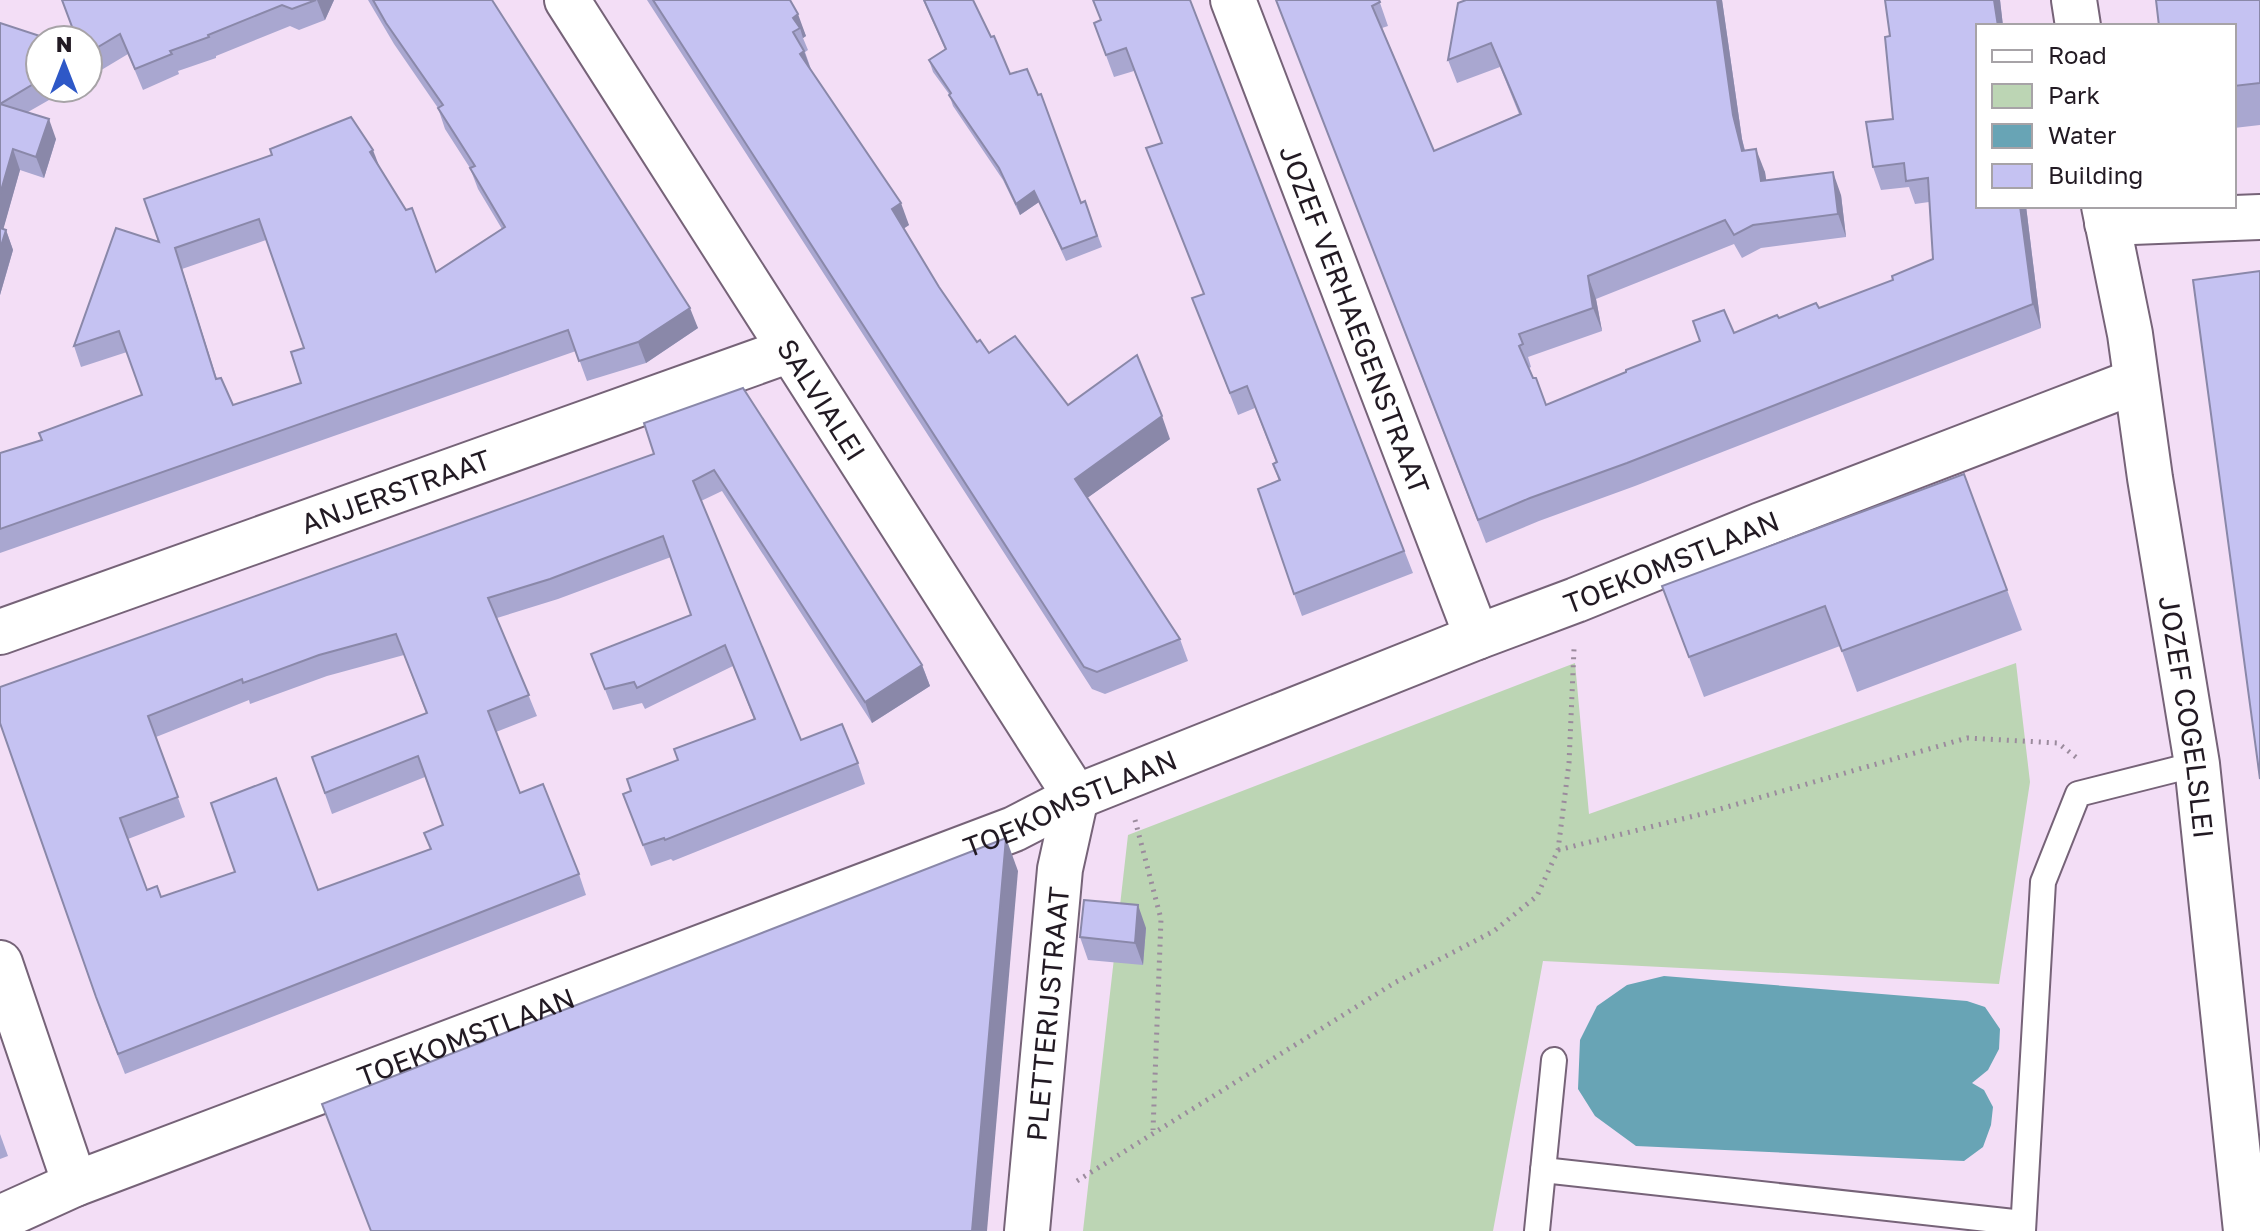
<svg xmlns="http://www.w3.org/2000/svg" width="2260" height="1231" font-family="'Golos Text',sans-serif">
  <style>
    .green { fill: #bcd5b4 }
    .water { fill: #68a4b5 }
    .lines { fill: none; stroke-linecap: round; stroke-linejoin: round }
    .lane-casing { stroke: #766378; stroke-width: 28 }
    .street-casing { stroke: #766378; stroke-width: 48 }
    .path { stroke: #9b8b9d; stroke-width: 5; stroke-dasharray: 2 6; stroke-linecap: butt }
    .lane { stroke: #fff; stroke-width: 24 }
    .street { stroke: #fff; stroke-width: 44 }
    .wall { fill: #a9a7d0; fill-rule: evenodd }
    .shaded-wall { fill: #8a88a9 }
    .building { fill: #c5c2f2; stroke: #8a88a9; stroke-width: 2; fill-rule: evenodd }
    .labels { text-anchor: middle; dominant-baseline: central; stroke-width: 6; stroke-linejoin: round; paint-order: stroke }
    .street-label { font-size: 28px; fill: #221a23; stroke: #fff }
  </style>
  <rect width="100%" height="100%" fill="#f3def6"/>
  <path class="green" d="M1575,663L1589,814L2016,663L2030,782L1999,984L1543,961L1493,1231H1083L1128,835Z"/>
  <path class="water" d="M1664,976L1967,1001L1985,1007L2000,1029L1999,1049L1988,1070L1972,1083L1984,1090L1993,1107L1991,1125L1983,1147L1964,1161L1636,1146L1595,1116L1578,1089L1580,1040L1597,1006L1627,985Z"/>
  <g class="lines">
    <defs>
      <g id="lane">
        <path d="M1543,1170L2023,1223"/>
        <path d="M1537,1231L1554,1060"/>
        <path d="M2023,1231L2043,882L2078,794L2197,764"/>
      </g>
      <g id="street">
        <path id="s1" d="M567,0L1076,797"/>
        <path id="s2" d="M1233,0L1477,637"/>
        <path d="M2074,0L2078,26"/>
        <path id="s3" d="M2104,206L2130,334L2150,478L2197,764L2246,1231"/>
        <path d="M2107,223L2260,217"/>
        <path id="s4" d="M0,632L790,350"/>
        <path d="M0,963L75,1184"/>
        <path id="s5" d="M0,1218L75,1184L1014,829L1076,797L1477,637L1576,600L1761,525L2136,381"/>
        <path id="s6" d="M1027,1231L1060,869L1076,797"/>
      </g>
    </defs>
    <use href="#lane" class="lane-casing"/>
    <use href="#street" class="street-casing"/>
    <g class="path">
      <path d="M1135,820L1161,919L1153,1130"/>
      <path d="M1558,850L1706,813L1967,738L2058,743L2077,758"/>
      <path d="M1077,1181L1396,982L1494,931L1537,896L1558,850L1569,763L1574,649"/>
    </g>
    <use href="#lane" class="lane"/>
    <use href="#street" class="street"/>
  </g>
  <g class="wall">
    <path d="M62,0H334L325,20L299,30L290,26L216,56V58L178,71L179,74L143,90L128,54L88,78V40Z"/>
    <path d="M368,0H492L698,328L646,363L587,381L576,351L0,553V453L42,440L142,395L127,352L81,367L74,346L159,242L380,168L436,272L502,229L478,189L470,168L445,129L438,108L394,44ZM266,240L304,348L301,383L233,405L217,379L182,269Z"/>
    <path d="M647,0H790L806,36L803,38L808,50L805,52L812,72L909,225L903,229L939,287L977,342L989,353L1068,405L1170,439L1087,498L1180,639L1188,661L1105,694L1092,689Z"/>
    <path d="M923,0H973L1010,74L1081,203L1085,201L1102,247L1066,261L1039,202L1020,215L1003,180L953,106L949,94L933,72L929,60L945,49Z"/>
    <path d="M1190,0L1413,573L1302,616L1294,594L1279,481L1273,464L1276,462L1255,408L1238,415L1192,298L1204,294L1146,148L1162,143L1134,71L1114,77L1094,23Z"/>
    <path d="M1276,0H1379L1388,26L1382,28L1434,151L1519,114L1500,67L1457,83L1448,60L1466,0H1722L1742,139L1745,150L1765,172L1766,181L1841,195L1846,237L1761,248L1742,258L1734,244L1596,299L1602,331L1528,357L1531,367L1529,368L1546,405L1734,333L1779,318L1819,308L1893,280L1933,259L1929,202L1915,204L1909,187L1881,190L1873,167L1893,119L1890,36L1885,0H2000L2003,26H1978V206H2026L2041,328L1635,486L1539,521L1486,543Z"/>
    <path d="M2260,0V125L2234,128V26Z"/>
    <path d="M0,23L40,40V88H70L28,112L56,139L44,178L20,170L3,229L6,230L13,250L0,295Z"/>
    <path d="M743,388L922,665L930,686L872,723L722,491L701,501L801,740L858,763L865,784L673,861L671,859L651,866L623,794L631,791L678,760L754,719L733,666L645,709L642,703L613,710L591,654L691,615L671,557L558,599L497,618L537,716L496,732L520,793L579,874L586,895L125,1074L103,1018L0,723L654,454ZM404,655L426,713L312,757L332,814L425,777L443,825L430,849L318,890L161,897L147,890L128,839L185,817L156,737L249,700L250,704L327,676Z"/>
    <path d="M1964,474L2022,630L1857,692L1840,646L1704,697L1662,586Z"/>
    <path d="M1146,928L1143,965L1088,960L1080,937Z"/>
    <path d="M0,1134L8,1156L0,1159Z"/>
  </g>
  <g class="shaded-wall">
    <path d="M317,0H334L325,20Z"/>
    <path d="M1717,0H1722L1742,139L1750,174L1742,151L1733,115Z"/>
    <path d="M1994,0H2000L2003,26H1998Z"/>
    <path d="M798,14L806,36L803,38L800,28L793,18Z"/>
    <path d="M804,51L812,73L800,54Z"/>
    <path d="M49,119L56,139L44,178L36,157Z"/>
    <path d="M13,149L20,170L0,241V194Z"/>
    <path d="M1756,149L1765,172L1770,205L1761,181Z"/>
    <path d="M373,150L381,171L370,152Z"/>
    <path d="M1833,172L1841,195L1846,237L1838,214Z"/>
    <path d="M1034,191L1039,202L1020,215L1016,204Z"/>
    <path d="M901,203L909,225L900,231L892,209Z"/>
    <path d="M2020,206H2026L2041,328L2033,304Z"/>
    <path d="M6,230L13,250L0,295V249Z"/>
    <path d="M175,248L182,269L223,400L216,379Z"/>
    <path d="M1588,276L1596,299L1602,331L1593,308Z"/>
    <path d="M690,308L698,328L646,363L638,342Z"/>
    <path d="M1162,416L1170,439L1083,501L1075,479Z"/>
    <path d="M922,665L930,686L872,723L865,702Z"/>
    <path d="M1006,838L1018,871L987,1231H972Z"/>
    <path d="M1138,905L1146,928L1143,965L1135,943Z"/>
  </g>
  <g class="building">
    <path d="M62,0H316L292,9L282,5L208,35L209,37L170,51L172,54L135,69L120,34L88,53V40H77Z"/>
    <path d="M373,0H492L690,308L638,342L579,361L568,330L0,529V453L42,440L39,433L142,395L119,331L74,346L116,228L159,242L144,199L272,155L270,149L351,117L373,150L370,152L406,210L412,208L436,272L505,227L470,168L475,166L438,108L443,105L386,23ZM259,219L304,348L291,352L301,383L233,405L221,378L216,379L175,248Z"/>
    <path d="M653,0H790L798,14L793,18L800,28L793,32L804,51L800,54L901,203L892,209L939,287L977,342L980,340L989,353L1015,336L1068,405L1137,355L1162,416L1075,479L1180,639L1097,672L1084,667Z"/>
    <path d="M924,0H973L991,37L994,36L1010,74L1027,69L1038,95L1041,94L1081,203L1085,201L1097,236L1062,249L1034,191L1016,204L999,168L949,95L951,93L929,60L946,49Z"/>
    <path d="M1093,0H1190L1404,551L1294,594L1258,489L1280,480L1273,464L1277,462L1247,386L1230,393L1192,298L1204,294L1146,148L1162,143L1126,48L1106,55L1094,23L1101,20Z"/>
    <path d="M1276,0H1379L1380,2L1372,6L1434,151L1521,114L1491,43L1448,60L1458,3L1466,0H1717L1733,115L1742,151L1756,149L1761,181L1833,172L1838,214L1753,225L1734,235L1725,220L1588,276L1593,308L1519,334L1523,344L1519,346L1533,378H1536L1546,405L1626,372V370L1700,341L1693,321L1724,310L1734,333L1777,315L1779,318L1816,303L1819,308L1893,280L1892,276L1933,259L1928,178L1906,181L1904,163L1873,167L1866,122L1893,119L1885,37L1890,36L1885,0H1994L1998,26H1978V206H2020L2033,304L1627,463L1530,498L1478,520Z"/>
    <path d="M2156,0H2260V83L2234,86V26H2159Z"/>
    <path d="M0,23L52,40H40V80L0,104Z"/>
    <path d="M0,104L49,119L36,157L13,149L0,194Z"/>
    <path d="M0,228L6,230L0,249Z"/>
    <path d="M2260,271V779L2193,280Z"/>
    <path d="M743,388L922,665L865,702L714,470L693,481L801,740L842,724L858,763L665,840L664,838L643,845L623,794L631,791L627,779L678,760L674,749L755,719L725,645L637,688L634,682L605,689L591,654L691,615L663,536L550,579L488,598L529,695L488,711L520,793L543,784L579,874L118,1054L96,997L0,723V687L654,454L644,423ZM396,634L427,713L312,757L325,793L418,756L443,825L424,833L431,849L318,890L276,778L211,803L235,872L161,897L157,886L147,890L120,818L178,797L148,716L242,679L243,683L319,655Z"/>
    <path d="M1964,474L2007,590L1842,651L1825,606L1689,657L1662,586Z"/>
    <path d="M1006,838L972,1231H371L322,1104Z"/>
    <path d="M1084,900L1138,905L1135,943L1080,937Z"/>
  </g>
  <g class="labels">
    <g class="street-label">
      <text stroke="none"><textPath href="#s2" startOffset="342">JOZEF VERHAEGENSTRAAT</textPath></text>
      <text stroke="none"><textPath href="#s1" startOffset="474">SALVIALEI</textPath></text>
      <text stroke="none"><textPath href="#s4" startOffset="420">ANJERSTRAAT</textPath></text>
      <text stroke="none"><textPath href="#s5" startOffset="1796">TOEKOMSTLAAN</textPath></text>
      <text stroke="none"><textPath href="#s3" startOffset="518">JOZEF COGELSLEI</textPath></text>
      <text stroke="none"><textPath href="#s5" startOffset="1148">TOEKOMSTLAAN</textPath></text>
      <text stroke="none"><textPath href="#s6" startOffset="218">PLETTERIJSTRAAT</textPath></text>
      <text stroke="none"><textPath href="#s5" startOffset="500">TOEKOMSTLAAN</textPath></text>
    </g>
  </g>
  <rect x="1976" y="24" width="260" height="184" fill="#ffffff" stroke="#a7a3a7" stroke-width="2"/>
  <rect x="1992" y="50" width="40" height="12" fill="#ffffff" stroke="#a7a3a7" stroke-width="2"/>
  <text x="2048" y="64" font-size="24" fill="#221a23">Road</text>
  <rect x="1992" y="84" width="40" height="24" fill="#bcd5b4" stroke="#a7a3a7" stroke-width="2"/>
  <text x="2048" y="104" font-size="24" fill="#221a23">Park</text>
  <rect x="1992" y="124" width="40" height="24" fill="#68a4b5" stroke="#a7a3a7" stroke-width="2"/>
  <text x="2048" y="144" font-size="24" fill="#221a23">Water</text>
  <rect x="1992" y="164" width="40" height="24" fill="#c5c2f2" stroke="#a7a3a7" stroke-width="2"/>
  <text x="2048" y="184" font-size="24" fill="#221a23">Building</text>
  <g transform="translate(64 64)"><circle r="38" fill="#ffffff" stroke="#a7a3a7" stroke-width="2"/>
  <path d="M0-6L14 30L0 20L-14 30Z" fill="#2e58c7"/>
  <text y="-12" font-size="22" font-weight="bold" text-anchor="middle" fill="#221a23">N</text>
  </g>
</svg>
